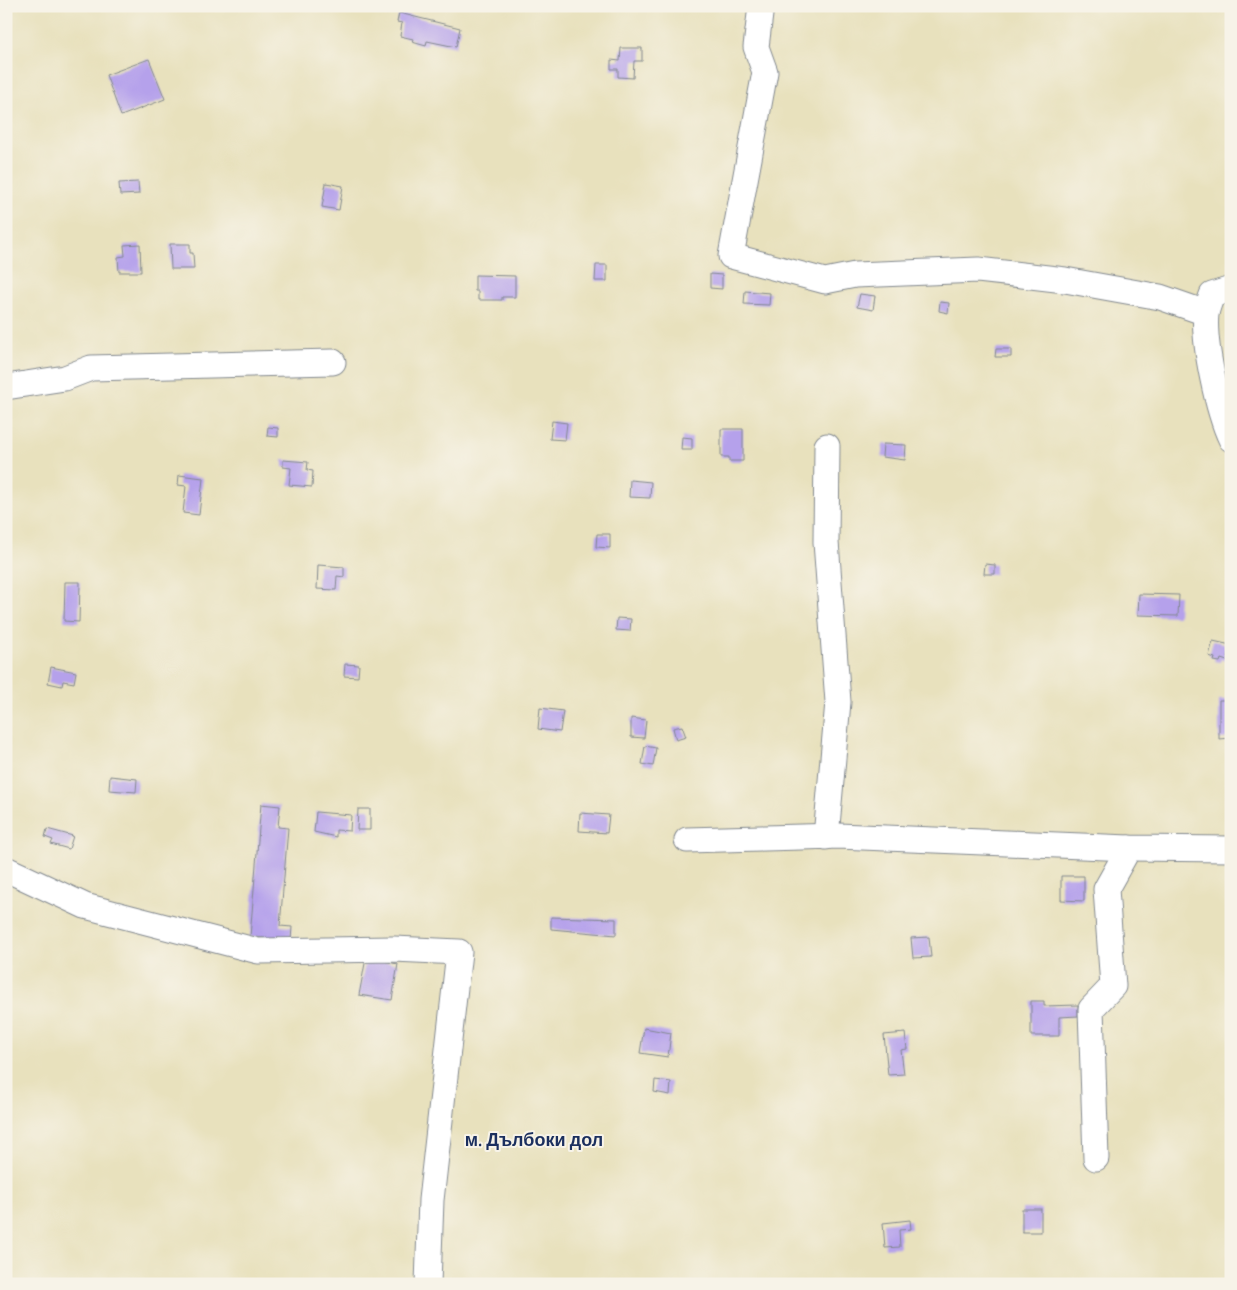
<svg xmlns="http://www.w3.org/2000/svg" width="1237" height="1290" font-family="Delius,sans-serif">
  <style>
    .building { fill: #b5a1eb }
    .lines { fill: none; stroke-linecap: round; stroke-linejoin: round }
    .street-casing { stroke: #82888e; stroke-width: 27 }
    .street { stroke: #fff; stroke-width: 25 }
    .labels { text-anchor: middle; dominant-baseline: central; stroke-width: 4; stroke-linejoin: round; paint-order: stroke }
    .quarter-label { font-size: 18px; font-weight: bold; fill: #1b2f5e; stroke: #f7f3e8 }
  </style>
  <rect width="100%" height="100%" fill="#f7f3e8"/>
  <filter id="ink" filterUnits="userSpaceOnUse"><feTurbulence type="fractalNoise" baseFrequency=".02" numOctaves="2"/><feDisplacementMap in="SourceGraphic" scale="10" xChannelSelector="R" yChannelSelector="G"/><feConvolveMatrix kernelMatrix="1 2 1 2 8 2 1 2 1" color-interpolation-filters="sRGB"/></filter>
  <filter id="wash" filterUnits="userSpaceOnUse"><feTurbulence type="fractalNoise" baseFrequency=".0096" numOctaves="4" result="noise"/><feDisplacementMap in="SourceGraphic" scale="20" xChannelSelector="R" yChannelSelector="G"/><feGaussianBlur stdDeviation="1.12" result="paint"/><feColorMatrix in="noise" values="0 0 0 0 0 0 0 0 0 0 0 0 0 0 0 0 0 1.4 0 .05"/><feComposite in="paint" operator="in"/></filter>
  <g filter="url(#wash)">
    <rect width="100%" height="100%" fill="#e8e1bd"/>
    <g id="blocks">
      <g class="building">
        <path d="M399,13L460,28L456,47L427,41L426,46L412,42L413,39L400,36L402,23L397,22Z"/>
        <path d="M621,48H642V61H634L633,78L618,77V69H611V60L620,61Z"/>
        <path d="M149,59L165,99L121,116L106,75Z"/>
        <path d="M138,182L139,194L120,195L119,183Z"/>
        <path d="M326,183L343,186L339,210L322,207Z"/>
        <path d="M140,244L141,272H119L118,257L125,256L124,245Z"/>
        <path d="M170,244H190V253H193L194,269H171Z"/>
        <path d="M596,265H607V281H595Z"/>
        <path d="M710,274L722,275V289L710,288Z"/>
        <path d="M475,275L515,276V297H502V300H478V291H475Z"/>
        <path d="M745,291L770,293L769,305L744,304Z"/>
        <path d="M860,294L875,296L873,310L857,307Z"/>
        <path d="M940,302L949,303L948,313L939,311Z"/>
        <path d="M996,349H1011V357H995Z"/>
        <path d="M552,421L567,423L565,440L550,439Z"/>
        <path d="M268,427L278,428V437L267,436Z"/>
        <path d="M721,429H743V461H729V457H721Z"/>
        <path d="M682,437L692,438V450H681Z"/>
        <path d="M883,444L906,445L905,460L882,457Z"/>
        <path d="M283,460L308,462L307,470L313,471L312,487L289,485L291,468L283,467Z"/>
        <path d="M179,475L203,478L199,515L183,513L186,486L178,485Z"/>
        <path d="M630,480L651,482L650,498L629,497Z"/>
        <path d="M597,534H610V548L596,547Z"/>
        <path d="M985,564L995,565V574H984Z"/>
        <path d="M318,565L344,567V577L337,576L336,590L317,589Z"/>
        <path d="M65,582H80L79,622L64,621Z"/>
        <path d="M1139,594L1179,595L1178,616L1138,615Z"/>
        <path d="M617,618L631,619L630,631L616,630Z"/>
        <path d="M1213,641L1231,645L1227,661L1221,659L1220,662L1214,661L1215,658L1209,656Z"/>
        <path d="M345,664L359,665L358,677L344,676Z"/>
        <path d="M51,667L76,672L74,683L63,681L62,686L48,683Z"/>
        <path d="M1219,700H1231V738L1219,739Z"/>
        <path d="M540,708L563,711L560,732L538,729Z"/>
        <path d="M631,718L646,720L644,738L631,737Z"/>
        <path d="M682,726L686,737L676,740L673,728Z"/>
        <path d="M645,746L656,748L653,766L642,764Z"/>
        <path d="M110,776L137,779L136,792L109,790Z"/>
        <path d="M261,804L280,806L278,827L288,828L280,926L292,927L291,940L250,937Z"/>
        <path d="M358,809H370V830H357Z"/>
        <path d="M316,812L351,815L350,831L336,830V837L314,832Z"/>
        <path d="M580,813L609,815L607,833L579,831Z"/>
        <path d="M47,829L73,836L69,849L51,844L53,840L45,837Z"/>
        <path d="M1061,876H1084V901L1061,900Z"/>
        <path d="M551,917L616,919V935L551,929Z"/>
        <path d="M929,937L931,957L913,958L911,938Z"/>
        <path d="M366,958L398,964L392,1000L359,995Z"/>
        <path d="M1031,1001H1044V1006L1078,1005V1016L1059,1017V1036H1031Z"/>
        <path d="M644,1028L671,1033L668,1057L640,1053Z"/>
        <path d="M905,1033L907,1049L901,1050L904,1074L888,1075L884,1035Z"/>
        <path d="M655,1080L671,1082L670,1095L654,1092Z"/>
        <rect x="1022" y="1209" width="19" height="23"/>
        <path d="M910,1220L911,1229L899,1230L900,1247L885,1248L883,1223Z"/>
      </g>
    </g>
  </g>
  <g filter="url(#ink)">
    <use href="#blocks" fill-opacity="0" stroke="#82888e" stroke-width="1"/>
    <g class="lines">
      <defs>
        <g id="street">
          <path d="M761,6L756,47L765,72L731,256L825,281L855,275L978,270L1065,280L1160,297L1206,313"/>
          <path d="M1231,289L1212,295C1210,301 1207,308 1206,314C1203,343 1218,412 1231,439"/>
          <path d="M6,387L65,378L91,368L333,362"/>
          <path d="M826,837L838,702L826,542L827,446"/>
          <path d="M687,840L838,836L1129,848L1231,849"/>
          <path d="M6,869L85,906L258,951L394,949L459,952L431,1200L428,1284"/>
          <path d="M1096,1158L1091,1009L1113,986L1106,889L1129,848"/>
        </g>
      </defs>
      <use href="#street" class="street-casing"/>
      <use href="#street" class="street"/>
    </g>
  </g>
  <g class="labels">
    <g class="quarter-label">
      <text x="534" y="1139">м. Дълбоки дол</text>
    </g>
  </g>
  <rect width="1237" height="1290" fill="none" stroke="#f7f3e8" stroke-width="25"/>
</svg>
